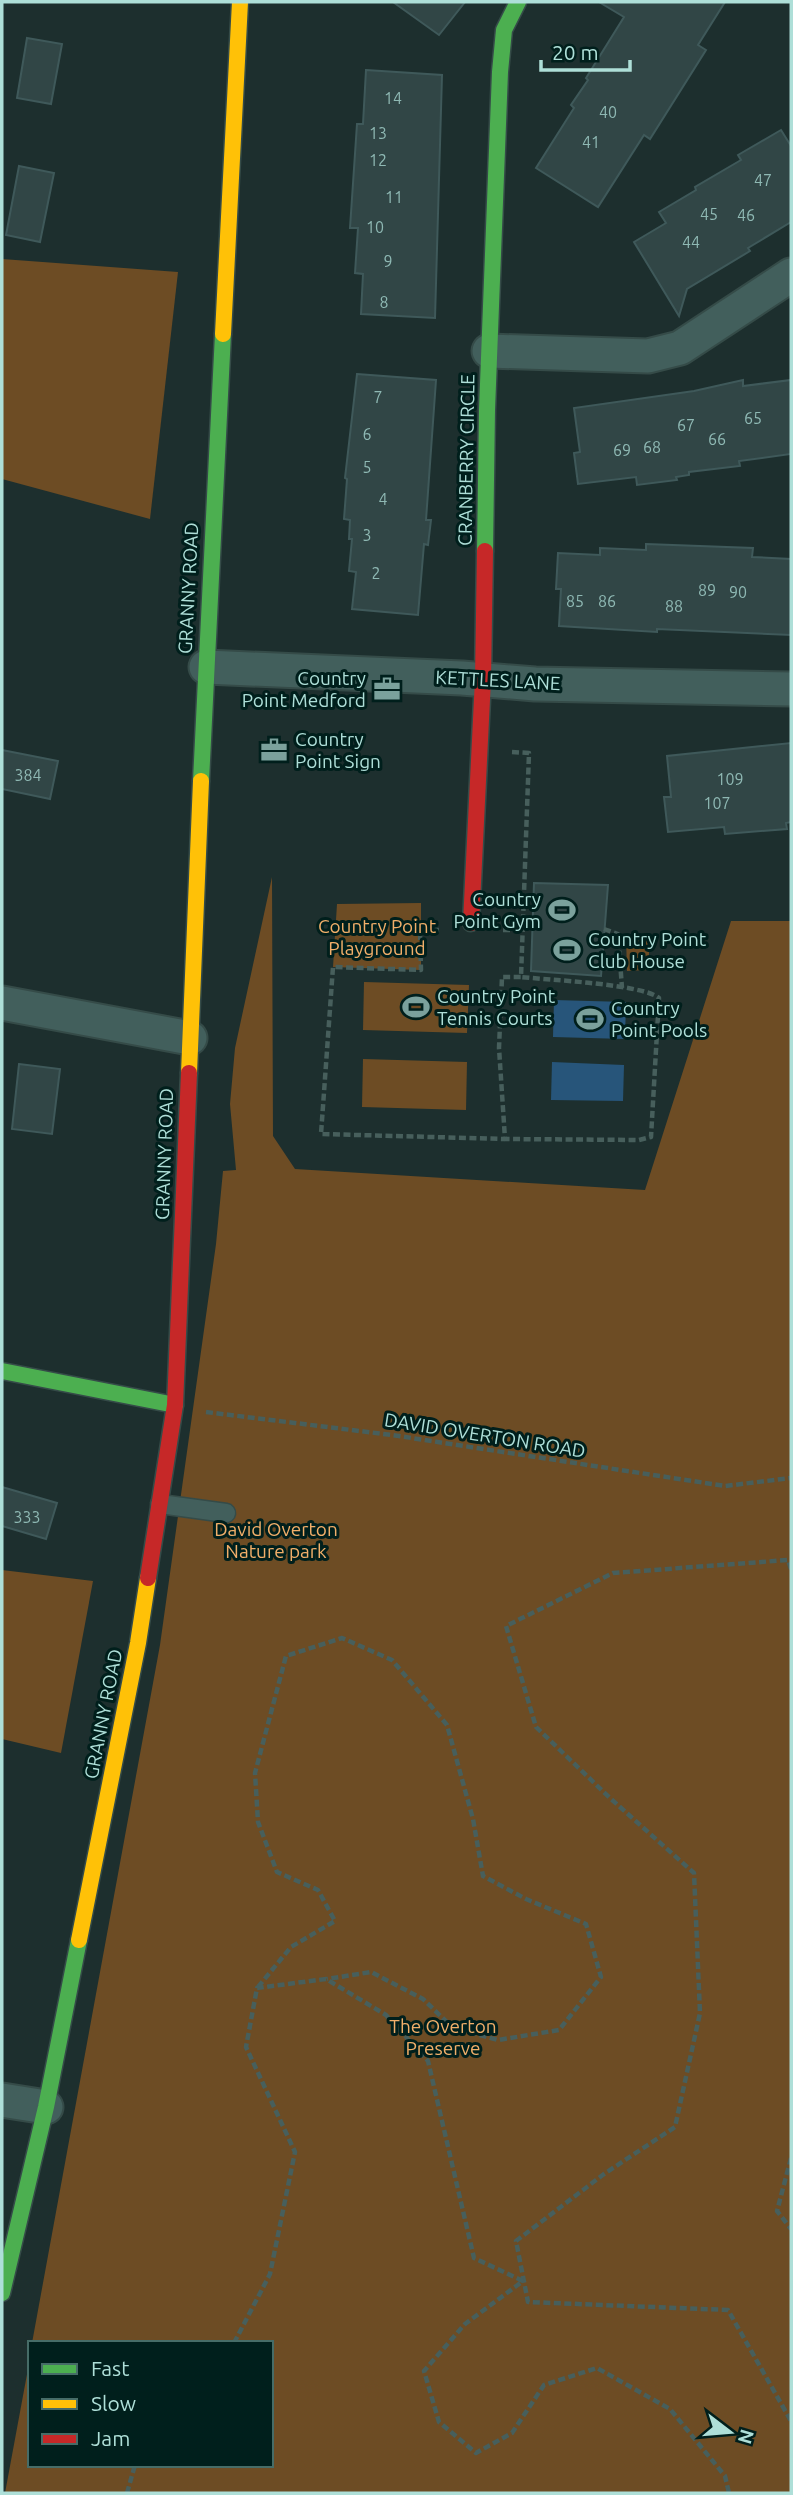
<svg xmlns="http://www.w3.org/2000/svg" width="793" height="2495" font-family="Ubuntu,sans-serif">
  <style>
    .green { fill: #6d4c24 }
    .water { fill: #27557a }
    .building { fill: #314646; stroke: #3f595a; stroke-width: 2 }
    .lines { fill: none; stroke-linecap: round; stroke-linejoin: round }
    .lane-casing { stroke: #354b48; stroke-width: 21 }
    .street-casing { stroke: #354b48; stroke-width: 37 }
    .fast-casing { stroke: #354b48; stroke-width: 19 }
    .slow-casing { stroke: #354b48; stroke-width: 19 }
    .jam-casing { stroke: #354b48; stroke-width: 19 }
    .path { stroke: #475f5c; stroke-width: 4.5; stroke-dasharray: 7 3.5; stroke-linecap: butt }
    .lane { stroke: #425f5c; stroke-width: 18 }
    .street { stroke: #425f5c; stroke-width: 33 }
    .fast { stroke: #4caf50; stroke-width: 16 }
    .slow { stroke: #ffc107; stroke-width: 16 }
    .jam { stroke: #c62828; stroke-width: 16 }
    .labels { text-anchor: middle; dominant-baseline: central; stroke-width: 6; stroke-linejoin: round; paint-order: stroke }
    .number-label { font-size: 16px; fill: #8fb9b4 }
    .street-label { font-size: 19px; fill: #aedfd8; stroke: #001f1c }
    .poi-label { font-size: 19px; fill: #aedfd8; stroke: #001f1c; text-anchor: start }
    .park-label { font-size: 19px; fill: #f1af6a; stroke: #001f1c }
  </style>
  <rect width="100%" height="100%" fill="#1d2f2e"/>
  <g class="green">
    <path d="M2,259L178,272L150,519L2,479Z"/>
    <path d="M272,877L273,1136L295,1169L645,1190L731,921H791V2493H5L30,2358V2465H271V2343H32L160,1645L216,1244L223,1171L236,1170L230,1104L235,1048Z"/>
    <path d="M421,903V970L333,967L337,904Z"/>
    <path d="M626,937H650L648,970L627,971Z"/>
    <path d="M364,982L469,985L467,1033L363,1030Z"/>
    <path d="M363,1059L467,1062L466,1110L362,1107Z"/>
    <path d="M2,1570L93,1581L61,1753L2,1739Z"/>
  </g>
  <g class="water">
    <path d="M554,1000L626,1002L625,1039L553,1037Z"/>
    <path d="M552,1062L624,1065L623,1101L551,1100Z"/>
  </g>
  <g class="building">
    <path d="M393,2H465L439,35Z"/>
    <path d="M599,2H725L698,45L706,50L650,139L644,135L598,207L536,168L574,108L571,105L588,80L586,78L624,17Z"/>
    <path d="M27,38L62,44L51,104L17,98Z"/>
    <path d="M366,70L442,75L435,318L361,314L363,274L355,273L358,228H350L357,124H363Z"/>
    <path d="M781,130L791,146V222L748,248L750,251L687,289L679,316L634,242L666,223L659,212L696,190L695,187L741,160L738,155Z"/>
    <path d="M19,166L54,173L40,242L6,235Z"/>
    <path d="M357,374L436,380L426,520H431L428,545L424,544L418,615L352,609L356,572L349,571L352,539H349L350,520L344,519L347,479L345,478Z"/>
    <path d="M743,380V386L791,380V454L739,461L740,466L689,472V475L676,477L677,480L637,485L636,477L578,484L574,453L580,452L574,408L694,391Z"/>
    <path d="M646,544L753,548L752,557L791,559V635L657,629V632L559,626L561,589H556L558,553L600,555V548L646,550Z"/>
    <path d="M791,743V822L786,823L787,829L725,834L724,827L668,832L664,797H671L667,756Z"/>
    <path d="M2,750L58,761L50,799L2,789Z"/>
    <path d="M534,883L608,885L601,976L531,971Z"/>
    <path d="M19,1064L60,1069L52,1134L12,1129Z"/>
    <path d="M2,1487L57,1503L46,1539L2,1526Z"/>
  </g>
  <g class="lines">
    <defs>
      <path id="lane" d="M160,1504L226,1513"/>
      <g id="street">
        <path d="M489,351L648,356L680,348L791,275"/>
        <path d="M206,667L462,678L535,684L791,689"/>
        <path d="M2,1003L190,1038"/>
        <path d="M2,2100L46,2107"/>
      </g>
      <g id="fast">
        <path d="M485,551L487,410L500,72L504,30L518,2"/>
        <path d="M201,781L223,334"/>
        <path d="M2,1371L175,1405"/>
        <path d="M2,2293L46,2107L79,1940"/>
      </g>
      <g id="slow">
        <path d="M223,334L240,2"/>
        <path d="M189,1073L201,781"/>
        <path d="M79,1940L138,1643L148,1578"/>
      </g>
      <g id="jam">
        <path d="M471,923L483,679L485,551"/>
        <path d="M148,1578L175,1405L189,1073"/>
      </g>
    </defs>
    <use href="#lane" class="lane-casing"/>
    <use href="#street" class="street-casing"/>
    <use href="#fast" class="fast-casing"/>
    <use href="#slow" class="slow-casing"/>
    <use href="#jam" class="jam-casing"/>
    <g class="path">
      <path d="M512,752L529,753L521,977H502L499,1048L505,1139L639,1140L651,1137L659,998C643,984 548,980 521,977"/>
      <path d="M604,929L618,934L622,988"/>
      <path d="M439,930L420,931L421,970L333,967L321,1134L505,1139"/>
      <path d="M503,930H523"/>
      <path d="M206,1412L392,1435L725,1486L791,1478"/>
      <path d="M791,1569L788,1560L613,1573L506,1626L536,1727L611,1799L694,1873L700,2013L675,2127L604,2174L516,2241L528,2302L728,2310L791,2421"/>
      <path d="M258,1987L291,1947L335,1921L318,1890L277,1872L258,1822L255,1773L286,1656L342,1638L392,1660L447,1725L473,1819L483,1876L526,1899L586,1924L601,1977L559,2030L498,2040L453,2028L423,1999L371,1972L327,1979"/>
      <path d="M791,2158L777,2211L791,2229"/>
      <path d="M234,2343L270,2274L295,2152L246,2047L257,1988L326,1979L386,2015L428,2061L474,2258L523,2281L465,2324L424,2371L439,2422L476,2453L512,2433L544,2385L597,2368L670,2409L725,2476L729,2493"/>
      <path d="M127,2493L135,2465"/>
    </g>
    <use href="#lane" class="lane"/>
    <use href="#street" class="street"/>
    <use href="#fast" class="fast"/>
    <use href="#slow" class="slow"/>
    <use href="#jam" class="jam"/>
  </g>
  <defs>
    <symbol id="office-bare" viewBox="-9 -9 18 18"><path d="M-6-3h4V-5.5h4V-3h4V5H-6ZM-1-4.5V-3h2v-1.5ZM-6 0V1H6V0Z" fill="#7ba19c" stroke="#001f1c" stroke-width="2.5" paint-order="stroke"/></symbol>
    <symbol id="stadium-bare" viewBox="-9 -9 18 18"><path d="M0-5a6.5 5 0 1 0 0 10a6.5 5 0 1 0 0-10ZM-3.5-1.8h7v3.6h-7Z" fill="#7ba19c" stroke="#001f1c" stroke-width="2.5" paint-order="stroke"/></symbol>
  </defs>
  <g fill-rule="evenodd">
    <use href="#office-bare" x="368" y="670" width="38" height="38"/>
    <use href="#office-bare" x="255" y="731" width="38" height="38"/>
    <use href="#stadium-bare" x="543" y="891" width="38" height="38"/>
    <use href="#stadium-bare" x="548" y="931" width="38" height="38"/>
    <use href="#stadium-bare" x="397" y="988" width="38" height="38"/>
    <use href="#stadium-bare" x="571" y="1000" width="38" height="38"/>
  </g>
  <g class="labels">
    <g class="number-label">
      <text x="393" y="98">14</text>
      <text x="608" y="112">40</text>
      <text x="378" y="133">13</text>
      <text x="591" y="142">41</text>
      <text x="378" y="160">12</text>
      <text x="763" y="180">47</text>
      <text x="394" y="197">11</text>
      <text x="709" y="214">45</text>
      <text x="746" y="215">46</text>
      <text x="375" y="227">10</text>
      <text x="691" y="242">44</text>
      <text x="388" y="261">9</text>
      <text x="384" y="302">8</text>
      <text x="378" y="397">7</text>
      <text x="753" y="418">65</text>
      <text x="686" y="425">67</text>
      <text x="367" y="434">6</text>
      <text x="717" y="439">66</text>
      <text x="652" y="447">68</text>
      <text x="622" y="450">69</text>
      <text x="367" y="467">5</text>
      <text x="383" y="499">4</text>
      <text x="367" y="535">3</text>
      <text x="376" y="573">2</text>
      <text x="707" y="590">89</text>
      <text x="738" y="592">90</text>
      <text x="575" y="601">85</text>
      <text x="607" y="601">86</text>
      <text x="674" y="606">88</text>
      <text x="28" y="775">384</text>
      <text x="730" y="779">109</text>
      <text x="717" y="803">107</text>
      <text x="27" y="1517">333</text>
    </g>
    <g class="street-label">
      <text transform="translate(466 460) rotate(-89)">CRANBERRY CIRCLE</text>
      <text transform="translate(188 588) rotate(-87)">GRANNY ROAD</text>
      <text transform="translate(498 680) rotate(3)">KETTLES LANE</text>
      <text transform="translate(164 1154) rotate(-88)">GRANNY ROAD</text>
      <text transform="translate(485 1435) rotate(9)">DAVID OVERTON ROAD</text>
      <text transform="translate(103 1714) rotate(-79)">GRANNY ROAD</text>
    </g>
    <g class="poi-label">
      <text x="366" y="678" text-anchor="end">Country<tspan x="366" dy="22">Point Medford</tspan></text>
      <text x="295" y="739">Country<tspan x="295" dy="22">Point Sign</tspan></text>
      <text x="541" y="899" text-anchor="end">Country<tspan x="541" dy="22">Point Gym</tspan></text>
      <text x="588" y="939">Country Point<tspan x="588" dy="22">Club House</tspan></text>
      <text x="437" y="996">Country Point<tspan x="437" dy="22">Tennis Courts</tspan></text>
      <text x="611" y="1008">Country<tspan x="611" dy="22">Point Pools</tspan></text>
    </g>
    <g class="park-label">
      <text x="377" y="926">Country Point<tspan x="377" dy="22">Playground</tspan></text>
      <text x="276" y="1529">David Overton<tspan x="276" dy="22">Nature park</tspan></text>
      <text x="443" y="2026">The Overton<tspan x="443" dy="22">Preserve</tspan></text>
    </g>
  </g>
  <rect width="793" height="2495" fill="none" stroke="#aedfd8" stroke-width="7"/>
  <rect x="28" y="2341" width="245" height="126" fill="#001f1c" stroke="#466c67" stroke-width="2"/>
  <rect x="42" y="2364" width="35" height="10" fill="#4caf50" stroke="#466c67" stroke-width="2"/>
  <text x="91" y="2376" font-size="21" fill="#aedfd8">Fast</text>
  <rect x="42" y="2399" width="35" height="10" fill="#ffc107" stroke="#466c67" stroke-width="2"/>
  <text x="91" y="2411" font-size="21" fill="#aedfd8">Slow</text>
  <rect x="42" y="2434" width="35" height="10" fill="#c62828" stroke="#466c67" stroke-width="2"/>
  <text x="91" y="2446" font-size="21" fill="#aedfd8">Jam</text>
  <g transform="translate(730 2432) rotate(106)" stroke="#001f1c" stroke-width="5" paint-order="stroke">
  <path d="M0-5L12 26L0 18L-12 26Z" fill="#aedfd8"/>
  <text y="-10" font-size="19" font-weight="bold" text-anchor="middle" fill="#aedfd8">N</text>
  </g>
  <path d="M541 60v10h89v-10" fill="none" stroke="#aedfd8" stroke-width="3.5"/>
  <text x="552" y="60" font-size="21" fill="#aedfd8" stroke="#001f1c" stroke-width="5" paint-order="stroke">20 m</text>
</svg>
